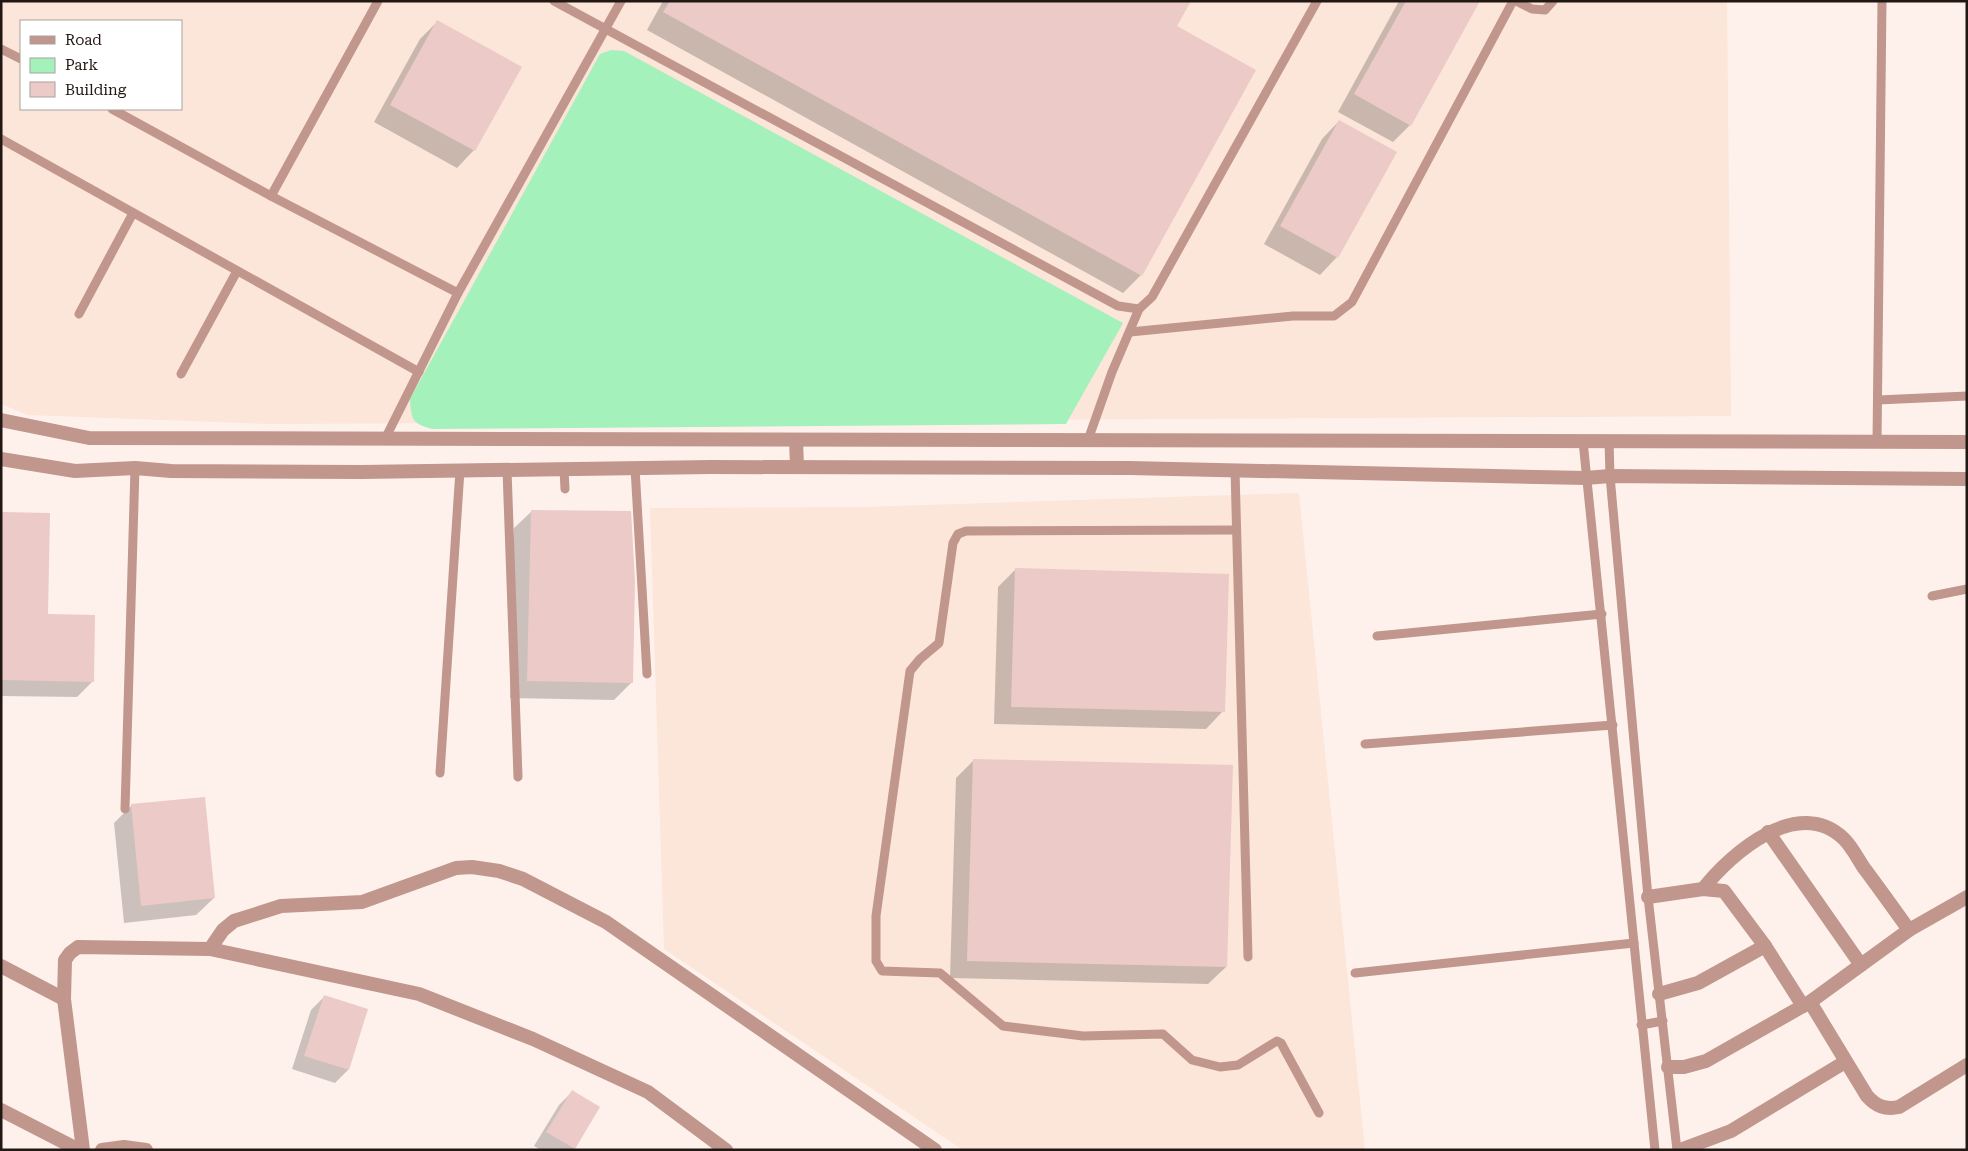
<svg xmlns="http://www.w3.org/2000/svg" width="1968" height="1151" font-family="'Roboto Serif',serif">
  <style>
    .industrial { fill: #fce5d9; fill-rule: evenodd }
    .green { fill: #a5f1bc }
    .shadow { fill: #0003 }
    .building { fill: #ebcac7 }
    .lines { fill: none; stroke-linecap: round; stroke-linejoin: round }
    .service { stroke: #c1968c; stroke-width: 9 }
    .minor { stroke: #c1968c; stroke-width: 14 }
    .tertiary { stroke: #c1968c; stroke-width: 14 }
  </style>
  <rect width="100%" height="100%" fill="#fef1ec"/>
  <g class="industrial">
    <path d="M1,1H1727L1731,416L268,424L28,415L1,404ZM21,21H181V109H21Z"/>
    <path d="M1299,493L1365,1150H963L664,949L650,508L863,507Z"/>
  </g>
  <path class="green" d="M611,50L624,51L1123,323L1066,424L432,429C412,424 411,419 410,399L600,54Z"/>
  <g class="shadow">
    <path d="M663,1H1189L1175,27L1254,70L1141,275L1123,293L647,30Z"/>
    <path d="M1399,1H1478L1410,125L1393,142L1338,112Z"/>
    <path d="M437,22L474,150L457,168L374,122L420,39Z"/>
    <path d="M1339,121L1337,257L1320,275L1264,244L1322,139Z"/>
    <path d="M532,511L632,682L614,700L510,698L514,528Z"/>
    <path d="M1,513L47,616L93,681L77,697L1,696Z"/>
    <path d="M1015,570L1223,711L1206,729L994,724L998,587Z"/>
    <path d="M974,760L1226,967L1208,984L950,978L956,778Z"/>
    <path d="M132,805L214,898L196,915L124,923L114,823Z"/>
    <path d="M324,997L367,1010L348,1070L335,1083L292,1069L311,1010Z"/>
    <path d="M572,1092L598,1107L574,1149L541,1150L534,1146L559,1105Z"/>
  </g>
  <g class="building">
    <path d="M670,1H1191L1177,26L1256,70L1142,276L663,12Z"/>
    <path d="M1406,1H1480L1411,126L1354,94Z"/>
    <path d="M437,20L522,67L475,151L390,105Z"/>
    <path d="M1339,120L1397,152L1338,258L1280,226Z"/>
    <path d="M531,510L631,511L635,581L633,683L527,681Z"/>
    <path d="M1,512L50,513L48,614L95,615L94,682L1,680Z"/>
    <path d="M1015,568L1229,574L1225,712L1011,707Z"/>
    <path d="M973,759L1233,765L1227,967L967,961Z"/>
    <path d="M205,797L215,898L141,906L131,804Z"/>
    <path d="M324,995L368,1009L349,1070L304,1056Z"/>
    <path d="M572,1090L600,1107L575,1149L546,1132Z"/>
  </g>
  <g class="lines">
    <g class="service">
      <path d="M554,1L1118,306L1139,309L1152,297L1317,1"/>
      <path d="M1516,1L1532,9L1545,10L1553,1"/>
      <path d="M1,49L21,59"/>
      <path d="M112,109L271,196L458,293"/>
      <path d="M1,139L419,372"/>
      <path d="M271,196L378,1"/>
      <path d="M79,314L133,213"/>
      <path d="M1130,332L1293,316H1334L1352,302L1513,1"/>
      <path d="M181,374L237,271"/>
      <path d="M1878,400L1967,396"/>
      <path d="M385,439L458,293L621,1"/>
      <path d="M1088,440L1112,372L1139,309"/>
      <path d="M1583,441L1655,1150"/>
      <path d="M1609,441L1610,476L1648,897L1677,1150"/>
      <path d="M1877,442L1882,1"/>
      <path d="M635,468L647,674"/>
      <path d="M564,469L565,489"/>
      <path d="M507,470L518,777"/>
      <path d="M1235,470L1248,957"/>
      <path d="M1236,530L966,531L958,534L953,543L939,643L920,659L910,671L876,916V961L882,971L940,973L1003,1026L1083,1036L1163,1034L1192,1060L1220,1067L1238,1065L1277,1041L1281,1043L1319,1113"/>
      <path d="M1932,596L1967,589"/>
      <path d="M1377,636L1602,614"/>
      <path d="M1365,744L1613,725"/>
      <path d="M440,773L460,470"/>
      <path d="M125,809L135,468"/>
      <path d="M1355,973L1634,943"/>
      <path d="M1641,1025L1663,1021"/>
    </g>
    <g class="minor">
      <path d="M1768,832L1861,965"/>
      <path d="M1703,889C1732,852 1799,795 1844,839C1852,847 1858,859 1864,868C1879,888 1894,909 1909,930"/>
      <path d="M1648,897L1703,889L1724,891L1765,946L1698,983L1659,994"/>
      <path d="M1765,946L1803,1006"/>
      <path d="M210,949L223,930L234,921L281,906L362,902L456,868L472,867L499,871L523,879L606,922L935,1150"/>
      <path d="M1,966L64,999"/>
      <path d="M1810,1002L1867,1096C1876,1106 1885,1110 1899,1107L1967,1065"/>
      <path d="M1668,1067H1684L1706,1061L1810,1002L1909,930L1967,897"/>
      <path d="M1,1110L79,1150"/>
      <path d="M83,1150L64,999L65,960L70,953L78,947L210,949L419,994L533,1039L648,1092L726,1150"/>
      <path d="M102,1150L124,1147L146,1150"/>
      <path d="M1680,1150L1731,1131L1845,1062"/>
    </g>
    <g class="tertiary">
      <path d="M1,420L89,438L1967,442"/>
      <path d="M796,440L797,467"/>
      <path d="M1,459L75,471L135,468L171,471L361,472L711,467L1129,468L1586,478L1610,476L1967,479"/>
    </g>
  </g>
  <rect width="1968" height="1151" fill="none" stroke="#221813" stroke-width="5"/>
  <rect x="20" y="20" width="162" height="90" fill="#ffffff" stroke="#a7a3a1"/>
  <rect x="30" y="36" width="25" height="8" fill="#c1968c" stroke="#a7a3a1"/>
  <text x="65" y="45" font-size="15" fill="#221813">Road</text>
  <rect x="30" y="58" width="25" height="15" fill="#a5f1bc" stroke="#a7a3a1"/>
  <text x="65" y="70" font-size="15" fill="#221813">Park</text>
  <rect x="30" y="82" width="25" height="15" fill="#ebcac7" stroke="#a7a3a1"/>
  <text x="65" y="95" font-size="15" fill="#221813">Building</text>
</svg>
